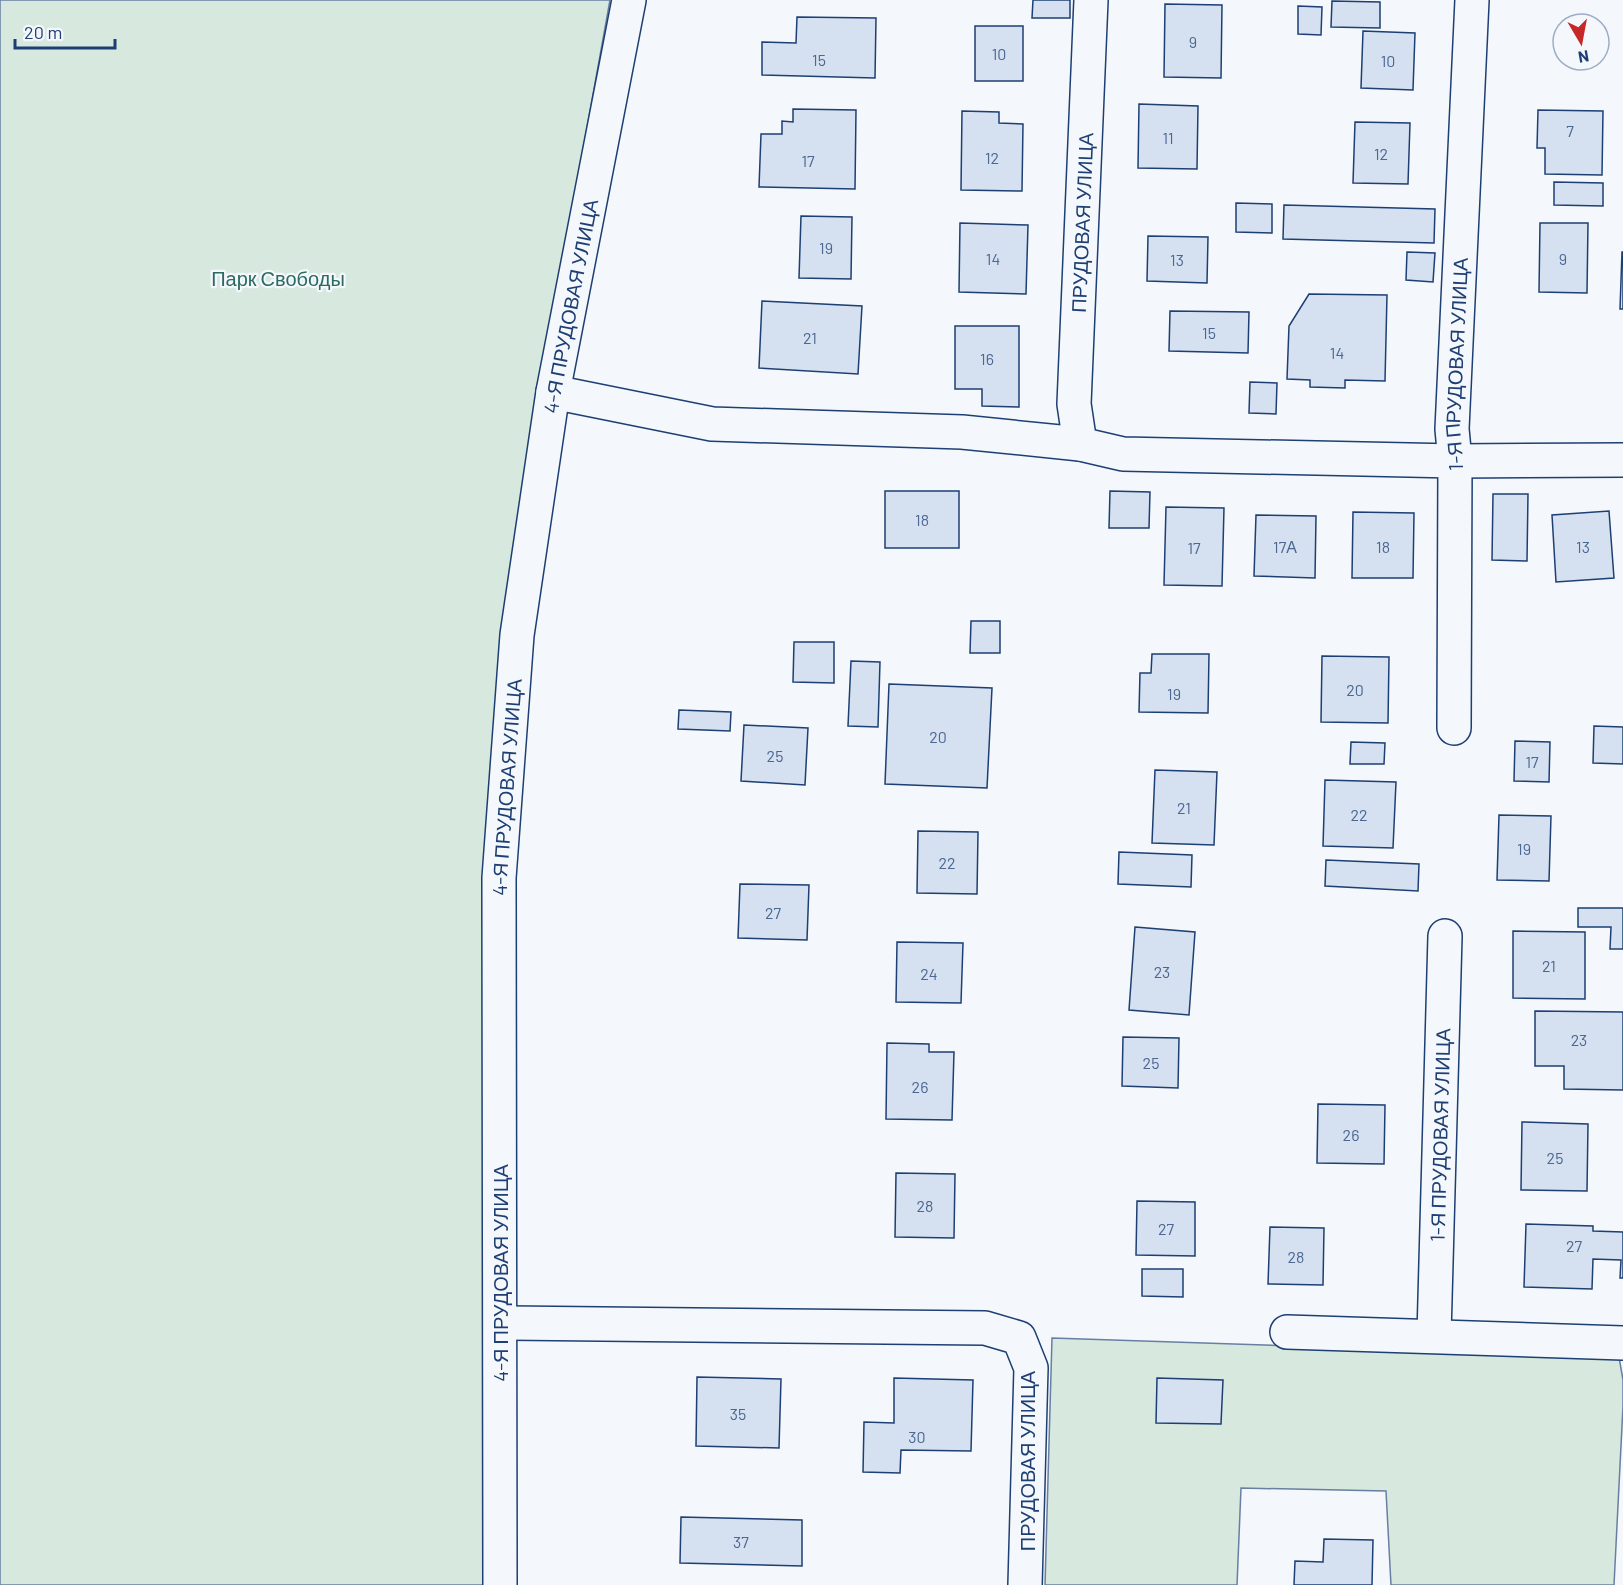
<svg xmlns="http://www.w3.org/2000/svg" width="1623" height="1585" font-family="Barlow,sans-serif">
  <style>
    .green { fill: #d7e8df; stroke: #687fa3; stroke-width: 1.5 }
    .building { fill: #d5e0f0; stroke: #1d3f73; stroke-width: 1.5 }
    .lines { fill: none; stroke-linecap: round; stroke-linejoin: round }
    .minor-casing { stroke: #1d3f73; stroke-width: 36 }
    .major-casing { stroke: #1d3f73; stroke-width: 36 }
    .minor { stroke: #f4f7fb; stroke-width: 33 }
    .major { stroke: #f4f7fb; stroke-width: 33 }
    .labels { text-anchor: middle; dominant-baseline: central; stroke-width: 4.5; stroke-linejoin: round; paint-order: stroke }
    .number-label { font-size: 16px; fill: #4b6792 }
    .street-label { font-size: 20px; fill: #1d3f73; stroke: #f4f7fb }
    .park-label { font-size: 20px; fill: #2c6c60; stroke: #f4f7fb }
  </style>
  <rect width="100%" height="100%" fill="#f4f7fb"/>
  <g class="green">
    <path d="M0,0H610L539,395L506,637L487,1585H0Z"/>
    <path d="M1052,1338L1619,1357L1623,1380V1406L1614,1585H1391L1386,1491L1241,1488L1237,1585H1045Z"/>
  </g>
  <g class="building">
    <path d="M1033,0H1070V18H1032Z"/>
    <path d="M1332,1L1380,2V28L1331,27Z"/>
    <path d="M1165,4L1222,5L1221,78L1164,77Z"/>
    <path d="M1298,6L1322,7L1321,35L1298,34Z"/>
    <path d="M797,17L876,18L875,78L762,75V42L796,43Z"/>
    <rect x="975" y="26" width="48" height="55"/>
    <path d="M1363,31L1415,33L1413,90L1361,88Z"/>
    <path d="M1139,104L1198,106L1197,169L1138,168Z"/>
    <path d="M793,109L856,110L855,189L759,187L761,134H782V121L793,122Z"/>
    <path d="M1538,110L1603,111L1602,175L1545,174V148H1537Z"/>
    <path d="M962,111L999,112V123L1023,124L1022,191L961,190Z"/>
    <path d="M1355,122L1410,123L1408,184L1353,183Z"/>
    <path d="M1554,182L1603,183V206L1554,205Z"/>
    <path d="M1236,203L1272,204V233L1236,232Z"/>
    <path d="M1284,205L1435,209L1434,243L1283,239Z"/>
    <path d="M801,216L852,217L851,279L799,278Z"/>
    <path d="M960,223L1028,225L1026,294L959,292Z"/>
    <path d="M1540,223H1588L1587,293L1539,292Z"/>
    <path d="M1148,236L1208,237L1207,283L1147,281Z"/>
    <path d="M1407,252L1435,253L1433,282L1406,280Z"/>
    <path d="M1622,252H1623V309H1620Z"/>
    <path d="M1309,294L1387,295L1385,381L1345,380V388L1310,387V380L1287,379L1289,326Z"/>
    <path d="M762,301L862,306L858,374L759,368Z"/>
    <path d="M1170,311L1249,312L1248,353L1169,351Z"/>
    <path d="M955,326H1019V407L982,406V389H955Z"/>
    <path d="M1250,382L1277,383L1276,414L1249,413Z"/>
    <rect x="885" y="491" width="74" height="57"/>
    <path d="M1110,491L1150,492L1149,528H1109Z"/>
    <path d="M1493,494H1528L1527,561L1492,560Z"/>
    <path d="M1166,507L1224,508L1222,586L1164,585Z"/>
    <path d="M1609,511L1614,578L1556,582L1552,515Z"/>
    <path d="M1353,512L1414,513L1413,578H1352Z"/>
    <path d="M1256,515L1316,516L1315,578L1254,576Z"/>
    <path d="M971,621H1000V653H970Z"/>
    <path d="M794,642H834V683L793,682Z"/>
    <path d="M1152,654H1209L1208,713L1139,712L1140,673H1151Z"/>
    <path d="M1322,656L1389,657L1388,723L1321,722Z"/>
    <path d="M851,661L880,662L878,727L848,726Z"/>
    <path d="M889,684L992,688L987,788L885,784Z"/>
    <path d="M679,710L731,712L730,731L678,729Z"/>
    <path d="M744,725L808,728L805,785L741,781Z"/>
    <path d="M1594,726L1623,727V764L1593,763Z"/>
    <path d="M1515,741L1550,742L1549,782L1514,781Z"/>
    <path d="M1351,742L1385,743L1384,764H1350Z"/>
    <path d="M1155,770L1217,772L1214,845L1152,843Z"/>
    <path d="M1325,780L1396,782L1393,848L1323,846Z"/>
    <path d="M1499,815L1551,816L1549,881L1497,880Z"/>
    <path d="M918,831L978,832L977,894L917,893Z"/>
    <path d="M1119,852L1192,855L1191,887L1118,884Z"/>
    <path d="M1326,860L1419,864L1418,891L1325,886Z"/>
    <path d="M740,884L809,885L807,940L738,938Z"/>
    <path d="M1578,908H1623V949H1610L1611,927H1578Z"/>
    <path d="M1135,927L1195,932L1189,1015L1129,1010Z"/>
    <path d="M1513,931L1585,932V999L1513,998Z"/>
    <path d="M897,942L963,943L961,1003L896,1002Z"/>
    <path d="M1535,1011L1623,1012V1090L1564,1089V1066H1535Z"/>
    <path d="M1123,1037L1179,1038L1178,1088L1122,1086Z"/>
    <path d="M887,1043L929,1044V1052H954L952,1120L886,1119Z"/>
    <path d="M1318,1104L1385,1105L1384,1164L1317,1163Z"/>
    <path d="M1522,1122L1588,1124L1587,1191L1521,1190Z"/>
    <path d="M896,1173L955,1174L954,1238L895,1237Z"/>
    <path d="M1137,1201L1195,1202V1256L1136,1255Z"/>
    <path d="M1526,1224L1593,1226V1231L1623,1232V1278H1620L1621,1260L1593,1259L1592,1289L1524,1287Z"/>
    <path d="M1270,1227L1324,1228L1323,1285L1268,1284Z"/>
    <path d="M1142,1269H1183V1297L1142,1296Z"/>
    <path d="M697,1377L781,1379L779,1448L696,1446Z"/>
    <path d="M894,1378L973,1380L971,1451L901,1450L900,1473L863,1472L864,1422L894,1423Z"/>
    <path d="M1157,1378L1223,1380L1221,1424L1156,1423Z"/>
    <path d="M681,1517L802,1520V1566L680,1563Z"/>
    <path d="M1324,1539L1373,1540L1372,1585H1294L1295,1561L1323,1562Z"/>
  </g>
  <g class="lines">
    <defs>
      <g id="minor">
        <path d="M553,392L712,424L962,432L1080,444L1123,454L1455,461L1623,460"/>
        <path id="s1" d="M1080,444L1074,404L1091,0"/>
        <path id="s2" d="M1454,728L1455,461L1452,429L1472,0"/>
        <path d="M501,1323L985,1328L1019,1338L1031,1368L1025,1585"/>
        <path d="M1287,1332L1623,1343"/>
        <path id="s3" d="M1434,1335L1445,936"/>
      </g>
      <g id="major">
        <path id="s4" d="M500,1585L499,878L517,635L553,392L629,0"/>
      </g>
    </defs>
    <use href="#minor" class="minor-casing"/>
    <use href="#major" class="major-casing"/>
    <use href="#minor" class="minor"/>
    <use href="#major" class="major"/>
  </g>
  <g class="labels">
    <g class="number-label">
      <text x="1193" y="41">9</text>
      <text x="999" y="53">10</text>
      <text x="819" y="59">15</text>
      <text x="1388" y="60">10</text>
      <text x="1570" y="130">7</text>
      <text x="1168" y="137">11</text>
      <text x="1381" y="153">12</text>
      <text x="992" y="157">12</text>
      <text x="808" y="160">17</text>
      <text x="826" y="247">19</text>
      <text x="993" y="258">14</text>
      <text x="1563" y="258">9</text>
      <text x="1177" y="259">13</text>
      <text x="1209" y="332">15</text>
      <text x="810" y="337">21</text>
      <text x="1337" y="352">14</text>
      <text x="987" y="358">16</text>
      <text x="922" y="519">18</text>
      <text x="1285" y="546">17А</text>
      <text x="1383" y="546">18</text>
      <text x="1583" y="546">13</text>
      <text x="1194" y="547">17</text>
      <text x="1355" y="689">20</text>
      <text x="1174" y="693">19</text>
      <text x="938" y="736">20</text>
      <text x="775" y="755">25</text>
      <text x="1532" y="761">17</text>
      <text x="1184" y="807">21</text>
      <text x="1359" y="814">22</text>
      <text x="1524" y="848">19</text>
      <text x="947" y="862">22</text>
      <text x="773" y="912">27</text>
      <text x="1549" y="965">21</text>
      <text x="1162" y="971">23</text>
      <text x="929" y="973">24</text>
      <text x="1579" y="1039">23</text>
      <text x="1151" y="1062">25</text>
      <text x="920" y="1086">26</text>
      <text x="1351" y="1134">26</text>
      <text x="1555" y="1157">25</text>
      <text x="925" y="1205">28</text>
      <text x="1166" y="1228">27</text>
      <text x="1574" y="1245">27</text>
      <text x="1296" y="1256">28</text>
      <text x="738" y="1413">35</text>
      <text x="917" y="1436">30</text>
      <text x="741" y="1541">37</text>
    </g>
    <g class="street-label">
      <text stroke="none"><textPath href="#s1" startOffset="222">ПРУДОВАЯ УЛИЦА</textPath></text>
      <text stroke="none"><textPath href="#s4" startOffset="1284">4-Я ПРУДОВАЯ УЛИЦА</textPath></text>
      <text stroke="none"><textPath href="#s2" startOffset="364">1-Я ПРУДОВАЯ УЛИЦА</textPath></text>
      <text stroke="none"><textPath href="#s4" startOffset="798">4-Я ПРУДОВАЯ УЛИЦА</textPath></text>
      <text stroke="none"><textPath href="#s3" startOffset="200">1-Я ПРУДОВАЯ УЛИЦА</textPath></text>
      <text transform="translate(500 1273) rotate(-90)">4-Я ПРУДОВАЯ УЛИЦА</text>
      <text transform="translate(1027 1461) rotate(-90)">ПРУДОВАЯ УЛИЦА</text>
    </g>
    <g class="park-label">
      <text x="278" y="278">Парк Свободы</text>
    </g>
  </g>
  <g transform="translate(1581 42) rotate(170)"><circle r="28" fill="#f4f7fb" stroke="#9eadc5" stroke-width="1.5"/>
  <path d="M0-4.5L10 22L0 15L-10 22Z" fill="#c62828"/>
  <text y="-9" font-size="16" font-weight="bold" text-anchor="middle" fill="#1d3f73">N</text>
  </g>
  <path d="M15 39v9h100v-9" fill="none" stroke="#1d3f73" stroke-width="3"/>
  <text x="24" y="39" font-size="18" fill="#1d3f73" stroke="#f4f7fb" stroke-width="4.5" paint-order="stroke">20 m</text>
</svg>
